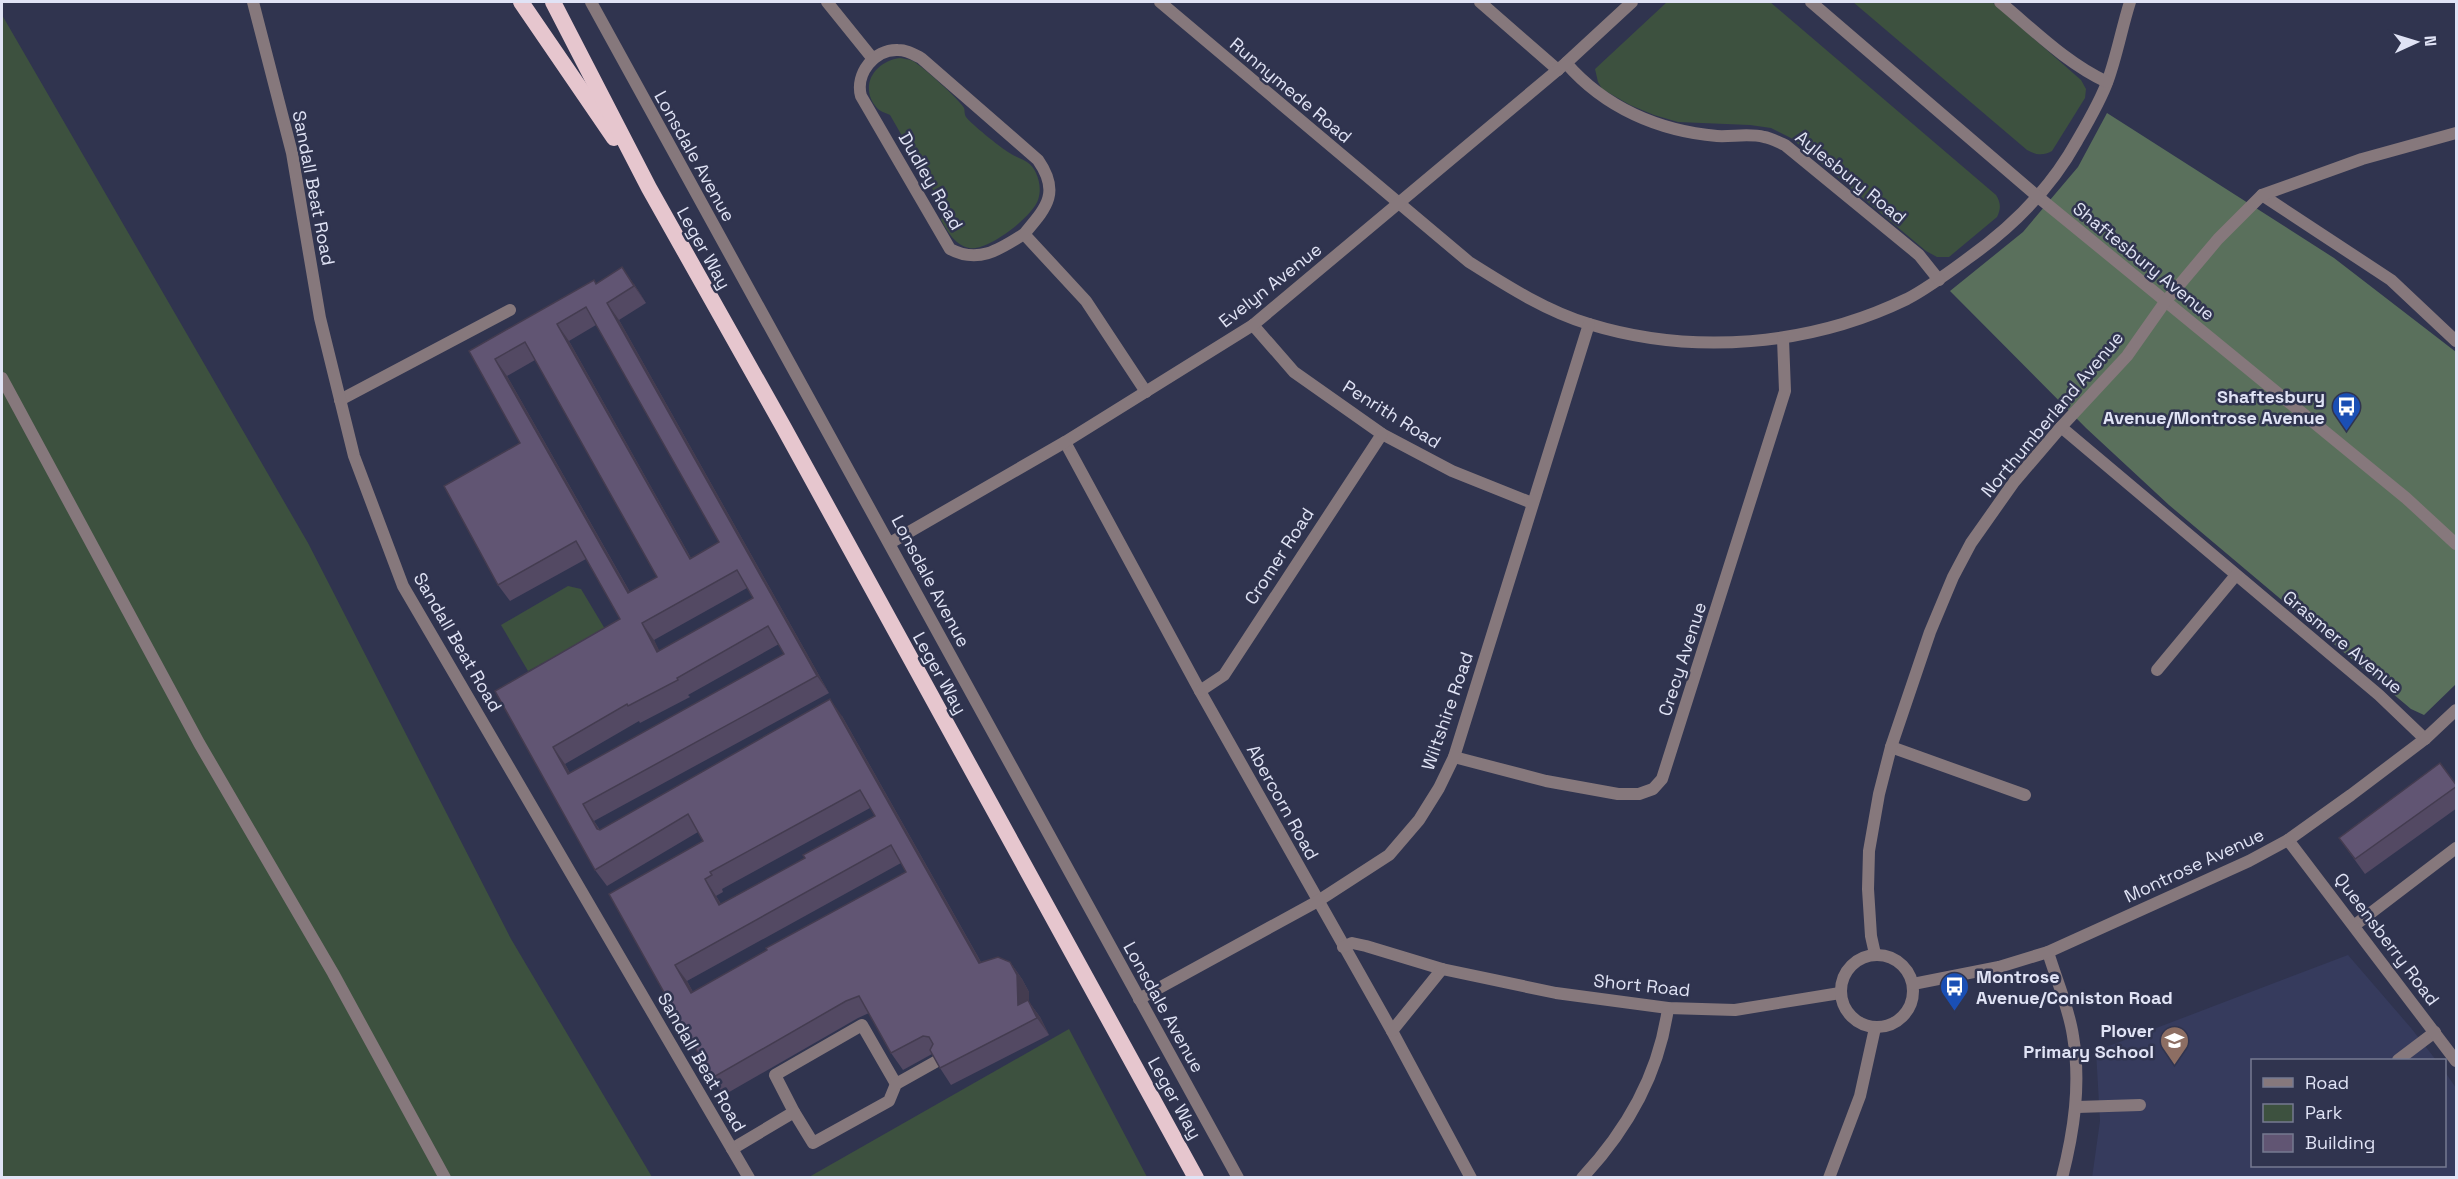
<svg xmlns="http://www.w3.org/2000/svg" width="2458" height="1179" font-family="'Space Grotesk',sans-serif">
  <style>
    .built { fill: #363b5d }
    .green { fill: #3d513f }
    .forest { fill: #5a705c }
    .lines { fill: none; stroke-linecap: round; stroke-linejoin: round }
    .service { stroke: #86787c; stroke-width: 12 }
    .minor { stroke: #86787c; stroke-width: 12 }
    .trunk { stroke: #e6c6ce; stroke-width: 16 }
    .wall { fill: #534963; fill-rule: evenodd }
    .shaded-wall { fill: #443c50 }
    .building { fill: #615573; stroke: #443c50; stroke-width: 1.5; fill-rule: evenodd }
    .labels { text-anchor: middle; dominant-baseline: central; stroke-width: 5; stroke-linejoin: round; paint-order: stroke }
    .street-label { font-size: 18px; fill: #e0e3f5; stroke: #30344f }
    .poi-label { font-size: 18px; font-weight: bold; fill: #e0e3f5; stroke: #30344f; text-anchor: end }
  </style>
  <rect width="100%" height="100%" fill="#30344f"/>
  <path class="built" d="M2348,955L2411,1028L2436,1060H2252V1166H2444L2445,1072L2456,1088V1177L2092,1178L2100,1121L2096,1051Z"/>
  <g class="green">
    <path d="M1667,2H1770L1996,195C2001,203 2001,209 1997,217L1949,257H1937L1926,251L1791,138L1771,128L1750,125L1678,122L1654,115L1630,105L1602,89L1598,82L1595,69Z"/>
    <path d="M1853,2H1992L2081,80L2086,89L2085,98L2052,151C2043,156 2036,155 2027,150Z"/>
    <path d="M2,15L308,543L511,939L652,1177H2Z"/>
    <path d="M900,58C904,59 909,59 913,61C921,65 961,101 964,108C965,110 964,114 966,117C970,123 1000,147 1008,152C1018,159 1031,160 1036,173C1040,182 1041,191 1038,200C1032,217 987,252 969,248C955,245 948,232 941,220L944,209L890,115C886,113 879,111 877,108C858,86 875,61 900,58Z"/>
    <path d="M568,586L581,589L605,629L528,671L501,625Z"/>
    <path d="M1069,1029L1147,1177H809Z"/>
  </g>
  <path class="forest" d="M2107,113L2334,258L2456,352V684L2424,715L2411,709L2169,505L2086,428L1950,291L2023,232L2078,167Z"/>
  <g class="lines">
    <g class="service">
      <path d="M2,378L199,743L333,973L445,1178"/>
      <path d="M340,400L510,310"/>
      <path d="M1891,747L2025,795"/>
      <path d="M2355,925L2456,848"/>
      <path d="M2398,1060L2435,1032"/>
      <path d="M2077,1107L2140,1105"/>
      <path d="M794,1112L775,1075L862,1025L896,1084"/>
      <path d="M732,1149L794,1112L813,1143L889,1101L896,1084L937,1061"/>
    </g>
    <g class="minor">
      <path d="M253,2L292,153L320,318L354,456L403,586L749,1178"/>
      <path d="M591,2L1238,1178"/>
      <path d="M827,2L873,59"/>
      <path d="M1160,2L1469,262C1507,286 1546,311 1589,324C1693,356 1810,346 1907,299C1928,288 1948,273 1967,259C2011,228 2051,188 2077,141C2088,122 2101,100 2108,80C2117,55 2122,27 2130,2"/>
      <path d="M1480,2L1558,70"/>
      <path d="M1811,2L2037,196L2406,498L2456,544"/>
      <path d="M2000,2C2034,30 2066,63 2107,82"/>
      <path d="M1566,63C1605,108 1659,131 1717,136C1732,137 1749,133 1764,137C1771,138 1778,142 1785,145L1919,255L1939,280"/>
      <path d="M2262,195L2391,280L2456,341"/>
      <path d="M1024,234C1046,208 1061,193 1038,160L921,58C913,54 907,50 898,50C874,49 855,74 861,96L950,249C978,264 999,250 1024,234L1086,301L1146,392"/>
      <path d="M1253,325L1294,372L1382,434L1452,471L1532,503"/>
      <path d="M2061,427L2379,695L2425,739"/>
      <path d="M1065,442L1200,691L1392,1031L1471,1178"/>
      <path d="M890,543L1065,442L1253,325L1566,63L1632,2"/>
      <path d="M2157,670L2236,575"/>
      <path d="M1200,691L1224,675L1382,434"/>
      <path d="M1454,757L1546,781L1618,794H1639L1653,789L1662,779L1785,391L1783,339"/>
      <path d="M2288,840L2456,1061"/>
      <path d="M1343,947L1352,943L1366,946L1442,969L1556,993L1668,1008L1735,1010L1840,993"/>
      <path d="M2048,952C2056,979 2069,1008 2073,1036C2081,1084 2074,1131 2062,1178"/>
      <path d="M1875,954L1871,936L1868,889L1869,851L1879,794L1891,747L1930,632L1953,577L1971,543L2014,482L2061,427L2127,356L2165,302L2218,239L2262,195L2362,159L2456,133"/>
      <circle cx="1877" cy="991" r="36"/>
      <path d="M1913,984L1999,967L2048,952L2249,861L2288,840L2351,795L2425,739L2456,710"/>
      <path d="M1139,999L1318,901L1389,855L1419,820L1439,788L1454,757L1589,324"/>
      <path d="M1392,1031L1442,969"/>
      <path d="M1582,1178C1628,1129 1659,1074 1668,1008"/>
      <path d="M1829,1178L1860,1096L1875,1028"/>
    </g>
    <g class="trunk">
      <path d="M521,2L614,138"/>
      <path d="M553,2L649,188L784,428L1196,1178"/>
    </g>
  </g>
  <g class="wall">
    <path d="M597,284H634L646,303L619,320L829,693L594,821L600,830L842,716L981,962H1010L1022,979L1029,992V1002L1040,1017L1049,1035L951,1085L940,1068L932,1054L903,1070L891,1053L869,1013L858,1018L724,1095L712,1078L609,894L703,841L698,832L607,886L595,870L495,691L620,619L586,559L510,601L498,585L520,443L469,351ZM596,325L719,542L691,558L569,341ZM535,360L657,577L630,592L507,376ZM747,588L753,598L659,651L654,640ZM779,644L784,654L570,773L565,764L639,721L640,723L690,697L688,695ZM870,808L875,816L805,858L721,904L716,896L723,892L722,889ZM901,863L906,872L693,992L687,981Z"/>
    <path d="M2457,786V808L2365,874L2339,838Z"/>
  </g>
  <g class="shaded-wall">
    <path d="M622,267L634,284L646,303L634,286Z"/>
    <path d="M607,303L619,320L829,693L817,676Z"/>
    <path d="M557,324L569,341L701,576L690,559Z"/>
    <path d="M495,359L507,376L640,610L628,593Z"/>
    <path d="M642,623L654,640L669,669L657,652Z"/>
    <path d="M830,699L842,716L991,980L979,963Z"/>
    <path d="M553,747L565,764L580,791L568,774Z"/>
    <path d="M583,804L594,821L608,846L597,829Z"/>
    <path d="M705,879L716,896L731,922L719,905Z"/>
    <path d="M1010,962L1022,979L1029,992V1002L1040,1017L1049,1035L1037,1018L1029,1003L1030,1022L1018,1005Z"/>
    <path d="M675,965L687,981L703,1010L691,993Z"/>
  </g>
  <g class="building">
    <path d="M622,267L634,286L607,303L817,676L583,804L597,829L600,830L830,699L979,963L998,957L1010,962L1017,975L1018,1005L1028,1000L1037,1018L940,1068L930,1050L933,1044L929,1037L923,1036L891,1053L859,996L846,1001L712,1078L609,894L703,841L688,814L595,870L495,691L620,619L576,541L498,585L444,486L520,443L469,351L594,280L596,284ZM586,307L719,542L690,559L557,324ZM525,342L657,577L628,593L495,359ZM737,570L753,598L657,652L642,623ZM768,626L784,654L568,774L553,747L627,704L628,706L678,680L677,678ZM860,790L875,816L803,855L805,858L719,905L705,879L712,875L710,872ZM891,845L906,872L766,948L767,950L691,993L675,965Z"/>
    <path d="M2440,763L2457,786L2355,859L2339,838Z"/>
  </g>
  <defs>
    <symbol id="bus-pin" viewBox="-11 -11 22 30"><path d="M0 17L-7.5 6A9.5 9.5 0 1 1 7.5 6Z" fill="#1a4fb4" stroke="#30344f"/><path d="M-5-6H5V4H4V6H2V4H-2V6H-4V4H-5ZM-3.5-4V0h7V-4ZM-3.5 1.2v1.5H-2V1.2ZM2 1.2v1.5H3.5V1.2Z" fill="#fff"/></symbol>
    <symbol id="school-pin" viewBox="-11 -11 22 30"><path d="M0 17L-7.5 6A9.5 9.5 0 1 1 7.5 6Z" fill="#8d6e63" stroke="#30344f"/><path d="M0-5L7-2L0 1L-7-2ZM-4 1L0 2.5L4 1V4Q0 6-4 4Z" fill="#fff"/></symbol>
  </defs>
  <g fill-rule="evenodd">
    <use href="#bus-pin" x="2330" y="390" width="33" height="45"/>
    <use href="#bus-pin" x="1938" y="970" width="33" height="45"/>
    <use href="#school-pin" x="2158" y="1024" width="33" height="45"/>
  </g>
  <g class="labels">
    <g class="street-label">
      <text transform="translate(1291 90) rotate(40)">Runnymede Road</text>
      <text transform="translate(695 156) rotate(61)">Lonsdale Avenue</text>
      <text transform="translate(1851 177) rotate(39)">Aylesbury Road</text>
      <text transform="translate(931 181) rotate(60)">Dudley Road</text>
      <text transform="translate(314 188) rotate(79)">Sandall Beat Road</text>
      <text transform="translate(704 248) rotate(61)">Leger Way</text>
      <text transform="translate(2144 261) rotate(39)">Shaftesbury Avenue</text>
      <text transform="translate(1270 285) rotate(-38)">Evelyn Avenue</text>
      <text transform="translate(1392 414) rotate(32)">Penrith Road</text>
      <text transform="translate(2052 414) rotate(-50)">Northumberland Avenue</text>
      <text transform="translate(1279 556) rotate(-57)">Cromer Road</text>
      <text transform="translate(931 581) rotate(62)">Lonsdale Avenue</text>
      <text transform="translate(458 642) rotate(60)">Sandall Beat Road</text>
      <text transform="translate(2343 642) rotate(40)">Grasmere Avenue</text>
      <text transform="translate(1682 659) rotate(-72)">Crecy Avenue</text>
      <text transform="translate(940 673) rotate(61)">Leger Way</text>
      <text transform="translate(1447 711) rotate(-71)">Wiltshire Road</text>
      <text transform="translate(1283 802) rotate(61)">Abercorn Road</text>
      <text transform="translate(2194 865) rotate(-25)">Montrose Avenue</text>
      <text transform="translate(2387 939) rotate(53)">Queensberry Road</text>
      <text transform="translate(1642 985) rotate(6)">Short Road</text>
      <text transform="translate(1164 1007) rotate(61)">Lonsdale Avenue</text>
      <text transform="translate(702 1062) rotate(60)">Sandall Beat Road</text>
      <text transform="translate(1175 1098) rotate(61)">Leger Way</text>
    </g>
    <g class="poi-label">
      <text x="2325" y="396">Shaftesbury<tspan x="2325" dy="21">Avenue/Montrose Avenue</tspan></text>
      <text x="1976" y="976" text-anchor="start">Montrose<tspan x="1976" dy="21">Avenue/Coniston Road</tspan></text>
      <text x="2154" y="1030">Plover<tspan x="2154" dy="21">Primary School</tspan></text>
    </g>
  </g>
  <rect width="2458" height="1179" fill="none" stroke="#e0e3f5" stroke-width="6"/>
  <rect x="2251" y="1059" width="195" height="108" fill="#30344f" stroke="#767a91" stroke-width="1.5"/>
  <rect x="2263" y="1078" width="30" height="9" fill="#86787c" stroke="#767a91" stroke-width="1.5"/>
  <text x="2305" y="1089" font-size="18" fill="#e0e3f5">Road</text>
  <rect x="2263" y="1104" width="30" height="18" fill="#3d513f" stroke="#767a91" stroke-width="1.5"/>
  <text x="2305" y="1119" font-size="18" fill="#e0e3f5">Park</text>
  <rect x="2263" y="1134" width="30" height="18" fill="#615573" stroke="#767a91" stroke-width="1.5"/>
  <text x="2305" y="1149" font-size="18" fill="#e0e3f5">Building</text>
  <g transform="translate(2416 42) rotate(86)" stroke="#30344f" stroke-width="4.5" paint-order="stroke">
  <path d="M0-4.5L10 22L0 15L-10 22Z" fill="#e0e3f5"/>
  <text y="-9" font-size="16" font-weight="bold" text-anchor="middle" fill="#e0e3f5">N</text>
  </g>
</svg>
